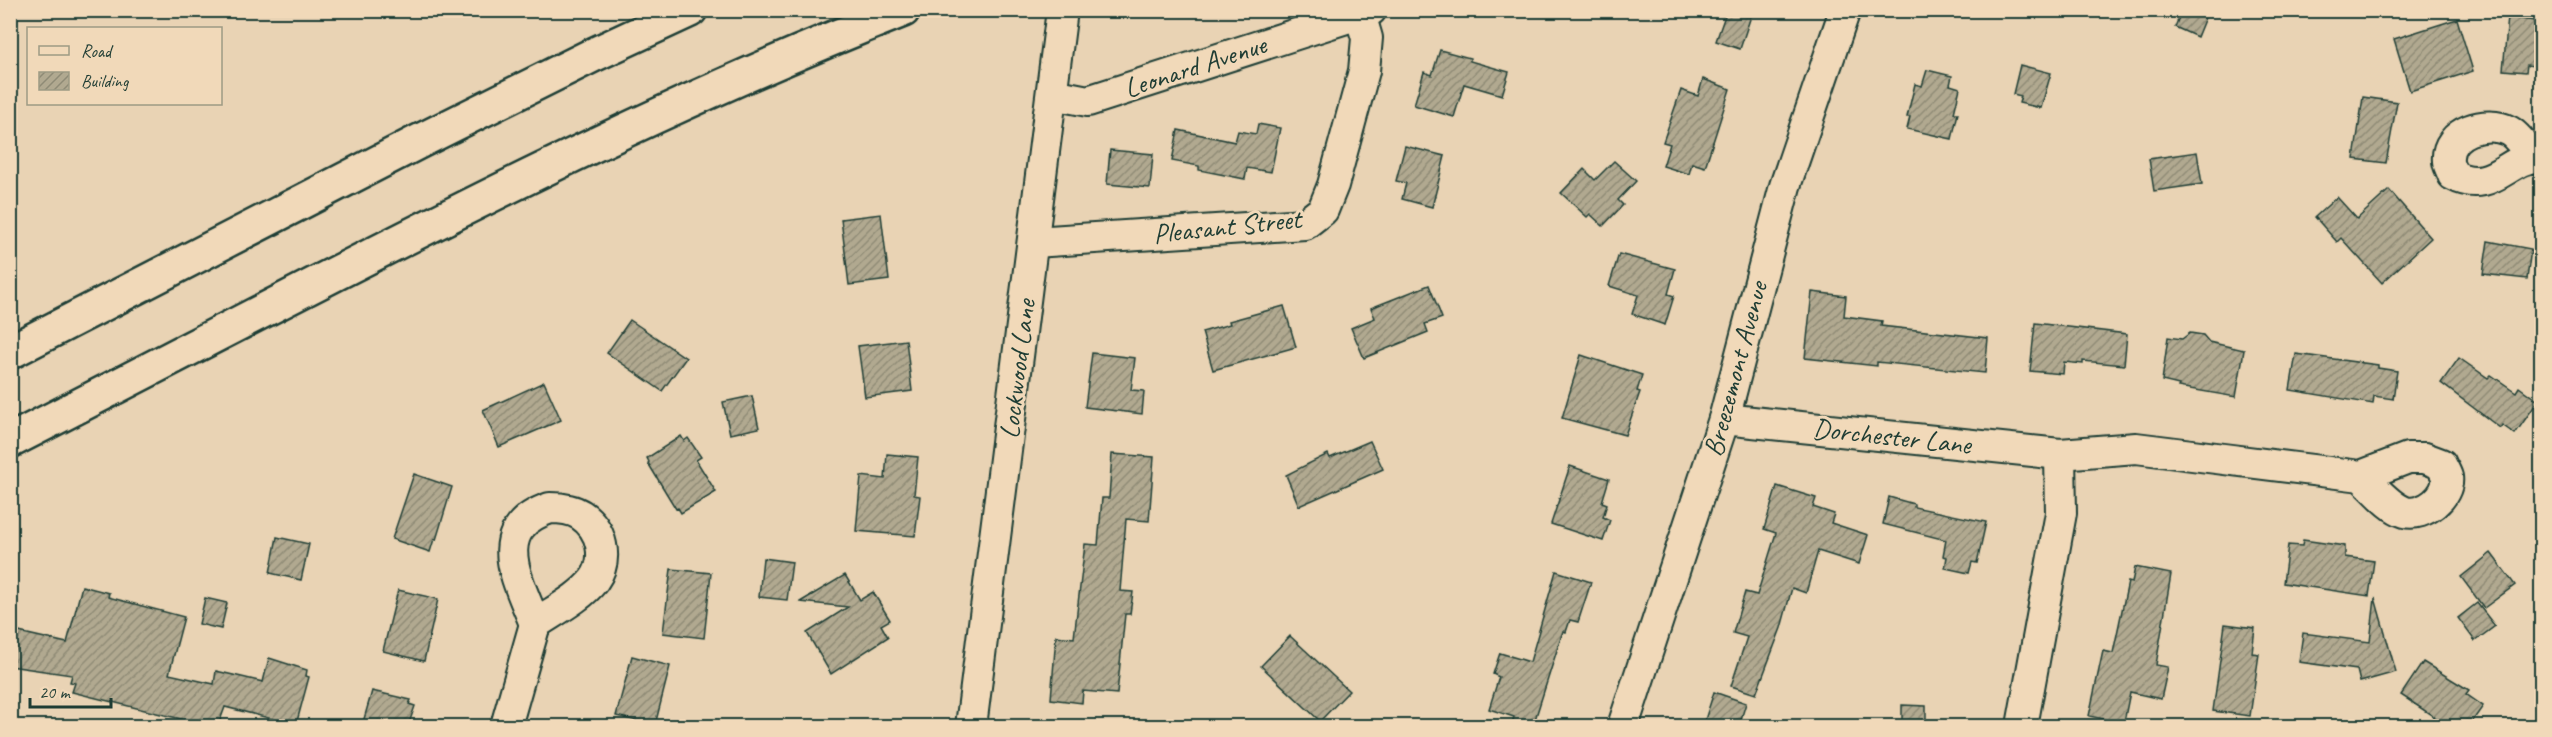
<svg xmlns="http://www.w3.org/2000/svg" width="2552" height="737" font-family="Caveat,sans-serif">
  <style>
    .building { fill: url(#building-hatch); stroke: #1f3d34; stroke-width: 1.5 }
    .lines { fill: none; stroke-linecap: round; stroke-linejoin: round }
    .minor-casing { stroke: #1f3d34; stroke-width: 34 }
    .motorway-casing { stroke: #1f3d34; stroke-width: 38 }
    .minor { stroke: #f1d9b9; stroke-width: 30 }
    .motorway { stroke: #f1d9b9; stroke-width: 33 }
    .labels { text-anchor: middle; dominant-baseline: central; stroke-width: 6; stroke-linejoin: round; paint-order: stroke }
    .street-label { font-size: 28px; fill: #1f3d34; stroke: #f1d9b9 }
  </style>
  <defs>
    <pattern id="building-hatch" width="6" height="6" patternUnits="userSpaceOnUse" patternTransform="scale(1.5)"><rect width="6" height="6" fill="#b1a990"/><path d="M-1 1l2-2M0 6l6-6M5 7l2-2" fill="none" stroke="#8f8b76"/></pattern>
  </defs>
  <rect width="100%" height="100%" fill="#e9d3b4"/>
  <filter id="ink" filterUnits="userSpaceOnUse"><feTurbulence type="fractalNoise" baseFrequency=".0167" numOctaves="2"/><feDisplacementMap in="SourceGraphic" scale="12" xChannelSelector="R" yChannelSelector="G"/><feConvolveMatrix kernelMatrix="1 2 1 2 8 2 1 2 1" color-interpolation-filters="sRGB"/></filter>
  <g filter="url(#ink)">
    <g class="building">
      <path d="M1727,10H1753L1740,49L1716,41Z"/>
      <path d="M2182,10H2208L2197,37L2175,27Z"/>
      <path d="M2508,17L2541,22V67L2527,65L2526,72L2503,70Z"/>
      <path d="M2457,19L2473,71L2410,91L2394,39Z"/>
      <path d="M1440,50L1470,58V61L1509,72L1502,95L1464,84L1454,117L1414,105L1424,72L1432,75Z"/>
      <path d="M2020,65L2051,73L2041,108L2019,103L2021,96L2013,94Z"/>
      <path d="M1927,70L1952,76L1950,85L1960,88L1954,113H1958L1952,139L1907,129L1910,117H1907L1915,84L1922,86Z"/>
      <path d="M1703,79L1730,89L1705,167L1692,163L1689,174L1663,166L1670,144L1663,142L1681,90L1698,96Z"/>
      <path d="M2363,97L2397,102L2386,163L2354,159Z"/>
      <path d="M1258,124L1280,128L1271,172L1247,168L1245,179L1199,170V166L1172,161L1178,130L1235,142L1238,131L1256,134Z"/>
      <path d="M1405,146L1445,156L1432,207L1402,199L1406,183L1396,181Z"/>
      <path d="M1110,150L1153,154L1150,188L1107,184Z"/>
      <path d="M2197,152L2202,184L2154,191L2149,159Z"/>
      <path d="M1614,161L1636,181L1618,200L1623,205L1603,226L1590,214L1587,217L1561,193L1584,169L1595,180Z"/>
      <path d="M2389,190L2431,238L2382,283L2341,238L2337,242L2315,217L2337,197L2357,219Z"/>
      <path d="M881,214L889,280L849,285L841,219Z"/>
      <path d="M2488,241L2531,249L2527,279L2483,274Z"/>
      <path d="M1619,254L1675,269L1668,294L1674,296L1665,325L1632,314L1638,295L1609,286Z"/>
      <path d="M1429,285L1442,318L1425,324L1428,332L1364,358L1351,328L1375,318L1371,308Z"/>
      <path d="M1812,292L1846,296L1844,316L1882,321L1881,326L1988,338L1985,373L1877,362V366L1805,358Z"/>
      <path d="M1284,306L1296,347L1213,370L1202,332L1230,324L1229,321Z"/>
      <path d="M630,320L686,358L662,391L607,353Z"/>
      <path d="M2035,323L2127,334L2124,365L2083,361V364L2064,362L2063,374L2030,371Z"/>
      <path d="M2190,333L2203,335L2209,342L2244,350L2236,397L2178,387L2179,385L2162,381L2168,337L2182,339Z"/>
      <path d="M906,340L912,391L865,397L858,346Z"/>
      <path d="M1092,353L1135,358L1131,390L1144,391L1142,414L1085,407Z"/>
      <path d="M2296,354L2378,365V368L2397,371L2393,399L2374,396L2373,404L2290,390Z"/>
      <path d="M1581,355L1642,375L1637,391L1640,392L1625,435L1562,418Z"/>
      <path d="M2459,358L2488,378L2491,375L2516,392L2519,387L2538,401L2515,434L2502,425L2500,428L2441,383Z"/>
      <path d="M544,382L561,420L499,447L483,410Z"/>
      <path d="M752,396L759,428L730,434L723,402Z"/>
      <path d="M681,436L684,441L688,438L701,457L696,460L716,492L681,513L678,508L676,509L648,463L649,462L647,458Z"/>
      <path d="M1370,441L1383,469L1299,506L1286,475L1328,454L1330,458Z"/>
      <path d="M887,454L918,457L914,495L920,496L915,536L856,531L861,476L885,479Z"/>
      <path d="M1112,454L1154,457L1149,521L1126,519L1120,591L1133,592L1130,614H1125L1117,694L1083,691L1082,703L1051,699L1056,636L1074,638L1085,544L1098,545L1102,498H1109Z"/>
      <path d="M1570,466L1609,479L1602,502L1607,504L1603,517L1610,520L1603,541L1551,524Z"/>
      <path d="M414,474L452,487L436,540L434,539L430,552L392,539Z"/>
      <path d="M1777,486L1816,498L1813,507L1834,514L1831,523L1868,535L1859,564L1818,551L1806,593L1792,588L1781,628L1756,694L1731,686L1747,637L1733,633L1745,592L1757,595L1776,533L1764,529Z"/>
      <path d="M1889,497L1914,504V507L1986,522L1977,563L1972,562L1969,573L1945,568L1947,557L1943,556L1946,540L1883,524Z"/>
      <path d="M277,537L309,544L301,580L270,573Z"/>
      <path d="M2303,540L2345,546V557L2374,561L2369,596L2283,583L2288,545L2302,546Z"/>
      <path d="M2491,553L2515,585L2484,608L2461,577Z"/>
      <path d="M763,558L792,562L787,600L759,597Z"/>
      <path d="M2135,567L2171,574L2156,665L2168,667L2161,699L2130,692L2124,722L2122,723L2089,716L2103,651L2113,653L2128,582L2132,583Z"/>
      <path d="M671,569L711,573L704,638L663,633Z"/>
      <path d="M1556,571L1591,582L1578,622L1570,620L1566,632L1563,631L1533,726H1511L1514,717L1489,709L1499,677L1493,674L1500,653L1530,662Z"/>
      <path d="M845,575L860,600L873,592L890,620L881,625L888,637L831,674L807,633L848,607L800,602Z"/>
      <path d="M82,586L109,593L108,597L184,617L169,674L214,684L216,671L263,682L269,658L307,670L306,676L309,677L296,725L225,707L218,726H209L72,692L75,683L70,682L72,675L10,666V630L67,643Z"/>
      <path d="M398,590L438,599L424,661L383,651Z"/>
      <path d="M205,598L227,603L221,629L199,624Z"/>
      <path d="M2375,598L2396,672L2360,682L2357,670L2299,662L2303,633L2370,642Z"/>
      <path d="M2477,603L2495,626L2475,641L2458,618Z"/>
      <path d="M2225,624L2255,628L2252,653L2259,654L2250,716L2213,711Z"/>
      <path d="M1290,636L1349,691L1320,721L1261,666Z"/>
      <path d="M632,656L670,666L655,725L616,716Z"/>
      <path d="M2423,662L2469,690L2466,694L2483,706L2469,726H2448L2401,695Z"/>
      <path d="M372,691L411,700L409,704L415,706L408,726H362Z"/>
      <path d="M1714,692L1746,703L1739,726H1703Z"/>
      <path d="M1902,705L1926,706V726H1902Z"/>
    </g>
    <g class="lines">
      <defs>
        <g id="minor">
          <path d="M1052,94L1088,101L1371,10"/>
          <path d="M2531,156C2525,148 2518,136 2509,131C2487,119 2445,131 2448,161C2448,165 2452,171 2453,175C2494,197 2510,152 2542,158"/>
          <path d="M1034,242L1305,224L1323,210L1333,185L1364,71L1367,38L1360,14"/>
          <path d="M1724,419L2060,454L2136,448L2361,476L2408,458H2425L2441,464C2442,467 2446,473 2447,477C2450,496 2424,517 2405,512C2389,507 2374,487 2361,476"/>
          <path d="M550,508C561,508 572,509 581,515C602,529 609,559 594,580C580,598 554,611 535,624C518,580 487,529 550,508Z"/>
          <path d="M506,726L535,624"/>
          <path d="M971,726L1062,10"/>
          <path d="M1623,726L1724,419L1785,186L1845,10"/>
          <path d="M2022,726L2061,513L2060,454"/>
        </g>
        <g id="motorway">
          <path d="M10,352L418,142L593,55L690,10"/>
          <path d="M10,441C305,291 595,131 903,10"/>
        </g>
      </defs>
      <use href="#minor" class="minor-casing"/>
      <use href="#motorway" class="motorway-casing"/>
      <use href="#minor" class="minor"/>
      <use href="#motorway" class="motorway"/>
    </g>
  </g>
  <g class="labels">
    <g class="street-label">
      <text transform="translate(1195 66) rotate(-18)">Leonard Avenue</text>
      <text transform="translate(1227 226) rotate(-6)">Pleasant Street</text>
      <text transform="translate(1017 369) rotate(-83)">Lockwood Lane</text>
      <text transform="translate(1735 369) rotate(-75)">Breezemont Avenue</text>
      <text transform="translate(1892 436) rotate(6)">Dorchester Lane</text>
    </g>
  </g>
  <rect width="2552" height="737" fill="none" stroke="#f1d9b9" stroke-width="36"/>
  <rect x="18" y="18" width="2516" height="701" fill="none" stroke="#1f3d34" stroke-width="2" filter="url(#ink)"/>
  <rect x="27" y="27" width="195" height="78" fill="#f1d9b9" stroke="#9d9b84" stroke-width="1.5"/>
  <rect x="39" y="46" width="30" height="9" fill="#f1d9b9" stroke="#9d9b84" stroke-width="1.5"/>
  <text x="81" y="57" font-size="18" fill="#1f3d34">Road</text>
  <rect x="39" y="72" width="30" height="18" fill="url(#building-hatch)" stroke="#9d9b84" stroke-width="1.5"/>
  <text x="81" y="87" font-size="18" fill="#1f3d34">Building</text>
  <path d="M30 698v9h81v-9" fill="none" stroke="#1f3d34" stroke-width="3"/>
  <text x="39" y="698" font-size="18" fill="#1f3d34" stroke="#f1d9b9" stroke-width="4.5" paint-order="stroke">20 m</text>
</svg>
